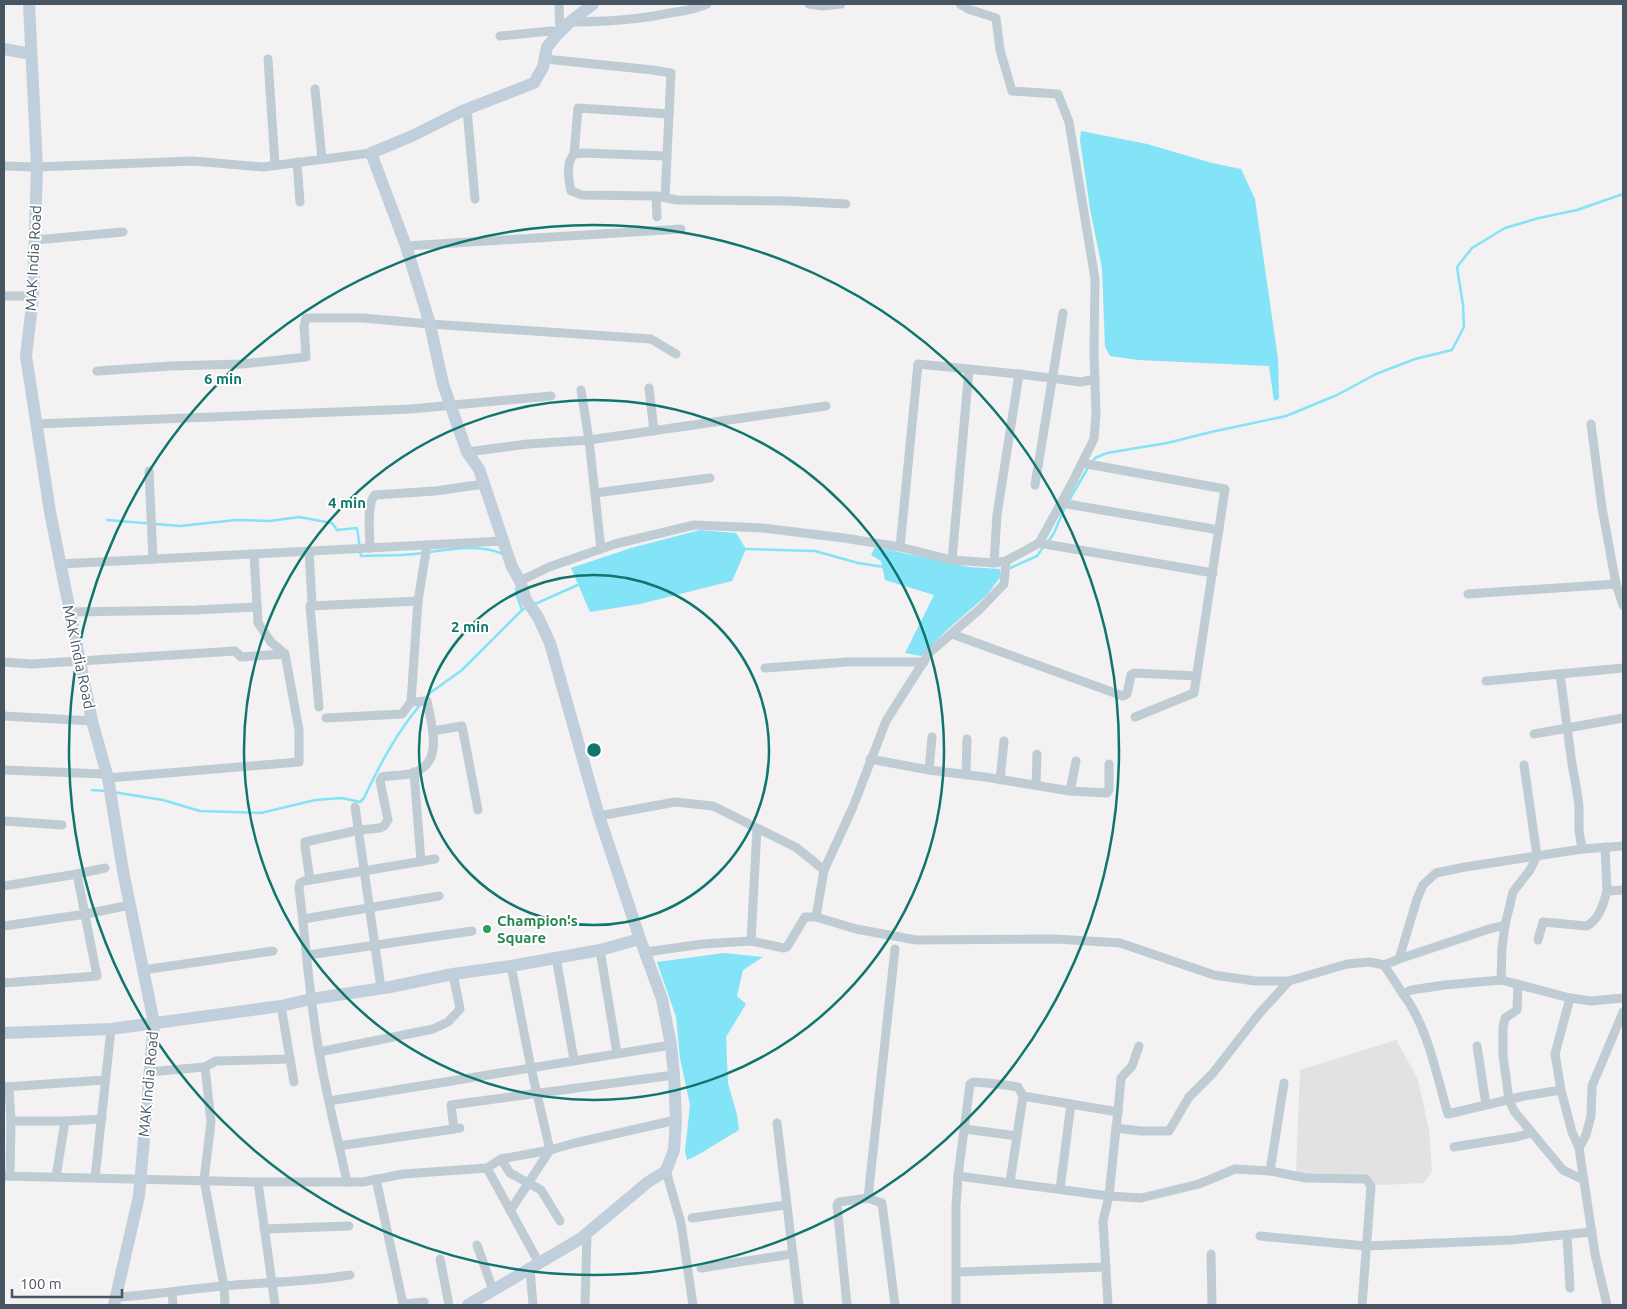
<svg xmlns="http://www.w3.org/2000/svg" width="1627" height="1309" font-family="Ubuntu,sans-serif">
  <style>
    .education { fill: #e4e1e3 }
    .water { fill: #83e3f7 }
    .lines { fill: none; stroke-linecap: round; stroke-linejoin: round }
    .stream { stroke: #83e3f7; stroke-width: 2.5 }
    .street { stroke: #c0ccd4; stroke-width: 9 }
    .secondary { stroke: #c1cfdc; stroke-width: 12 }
    .ring { fill: none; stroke: #0f766e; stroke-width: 2.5 }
    .leisure-dot { fill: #2e9e5b; stroke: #fff; stroke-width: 2 }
    .labels { text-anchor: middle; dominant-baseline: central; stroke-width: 4; stroke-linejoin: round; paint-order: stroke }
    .street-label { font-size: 15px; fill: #465561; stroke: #fff }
    .leisure-label { font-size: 15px; font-weight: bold; fill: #27864d; stroke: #fff; text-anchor: start }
    .centre { fill: #0f766e; stroke: #fff; stroke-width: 2.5 }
    .ring-label { font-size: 15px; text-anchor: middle; font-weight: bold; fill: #0f766e; stroke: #fff; stroke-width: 4; stroke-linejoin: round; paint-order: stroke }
  </style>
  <rect width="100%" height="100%" fill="#f3f1f1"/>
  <path class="education" d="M1396,1040L1418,1079L1429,1130L1432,1171L1424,1183L1381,1185L1296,1174L1300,1070Z"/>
  <g class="water">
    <path d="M1081,131L1147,144L1212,163L1241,169L1255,199L1278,359L1279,399L1274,401L1269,366L1138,360L1110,356L1105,347L1102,268L1090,209L1080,140Z"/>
    <path d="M700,530L736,533L746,549L732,581L640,604L590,612L571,568L631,548Z"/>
    <path d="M875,547L969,567L1000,569L1001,576L987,595L947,630L921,656L905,653L934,595L885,580L881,561L871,555Z"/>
    <path d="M724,953L763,957L743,970L737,996L746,1004L726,1037L728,1083L737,1115L739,1130L696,1156L687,1160L685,1151L690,1105L680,1058L676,1017L657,962Z"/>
  </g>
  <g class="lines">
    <g class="stream">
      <path d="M1092,462L1095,458L1107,453L1167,443L1211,432L1286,416L1337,395L1376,374L1415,359L1452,350L1464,327L1463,305L1457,267L1472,248L1505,228L1539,218L1577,210L1623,194"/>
      <path d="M1068,502L1089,466"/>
      <path d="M107,520L180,526L236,520L270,521L299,517L332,523L337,530L357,528L361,556C379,555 397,556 415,554C443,551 476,542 503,554"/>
      <path d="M1048,542L1054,533L1065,507"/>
      <path d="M743,549L815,551L858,563L884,567"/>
      <path d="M1008,569L1037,556L1044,546"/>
      <path d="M516,589L517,596L522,610"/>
      <path d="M535,604L580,584"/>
      <path d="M426,698L430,693L462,670L522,610L528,607"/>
      <path d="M92,790L105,791"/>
      <path d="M113,792L163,800L200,811L261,813L315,800L342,798L360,802L364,798C380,764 397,732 421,704"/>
    </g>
    <g class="street">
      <path d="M559,4L560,32"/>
      <path d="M809,4L822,6L841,4"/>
      <path d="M570,22C604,22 636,20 670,13C682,11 695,10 707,4"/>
      <path d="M500,36L551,31L559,32"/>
      <path d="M268,59L275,165"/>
      <path d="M545,59L653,70L671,73L665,197"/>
      <path d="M315,89L322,159"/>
      <path d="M467,109L475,199"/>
      <path d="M574,154L578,108L669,114"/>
      <path d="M666,156L583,153C579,153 574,153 572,157C566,165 569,182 571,191L582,195L656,196L677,200L788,201L846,204"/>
      <path d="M297,162L300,202"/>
      <path d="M4,166L37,167L193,161L263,167L371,153"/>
      <path d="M656,196L657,217"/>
      <path d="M35,240L123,232"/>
      <path d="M406,246L681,229"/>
      <path d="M4,296H33"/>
      <path d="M97,371L171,366L242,364L306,357L304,326L306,318H363L430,324L651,339L676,354"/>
      <path d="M649,388L654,431"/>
      <path d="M36,424L411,409L551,396"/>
      <path d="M1591,424L1602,508L1616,584L1623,605"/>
      <path d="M467,452L528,444L589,440L581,390"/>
      <path d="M1082,463L1225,489L1194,693L1135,717"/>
      <path d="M149,471L153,559"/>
      <path d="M1035,485L1063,313"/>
      <path d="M595,493L710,478"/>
      <path d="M1061,503L1219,530"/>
      <path d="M1039,543L1213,573"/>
      <path d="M900,547L918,364L1019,374"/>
      <path d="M370,548C370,535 366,504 375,495L435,491L484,484"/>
      <path d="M601,549L589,440L826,406"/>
      <path d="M309,551L312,602L310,606"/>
      <path d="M254,554L258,623L271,642L285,654"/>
      <path d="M952,560L969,369"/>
      <path d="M994,563L997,515L1019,374L1081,382L1095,379"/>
      <path d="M60,564L503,541"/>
      <path d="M520,581L549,567L615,544L694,525L763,528L844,538L900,547L952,560L994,563L1006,561L1039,543L1072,483L1094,439L1096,414L1094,353L1095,279L1069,122L1058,94L1012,91L1000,50L996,18L968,9L960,4"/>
      <path d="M1468,594L1616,584"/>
      <path d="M70,612L195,610L257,607"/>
      <path d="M952,634L1123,696L1127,694L1131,675L1134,673L1197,676"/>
      <path d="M4,662L32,664L80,661L235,651L241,657L285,654L299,730V762L108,778L103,774L4,770"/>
      <path d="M765,668L847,662H924"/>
      <path d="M1560,674L1572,764L1576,786L1579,806V830L1582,849"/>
      <path d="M1486,681L1623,668"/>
      <path d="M411,702L418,601"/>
      <path d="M319,707L310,606L418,601L427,545"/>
      <path d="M4,716L92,721"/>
      <path d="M433,731L462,726L478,810"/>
      <path d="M1534,734L1623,718"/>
      <path d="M870,759L929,770L985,777L1070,791L1107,793L1109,790V764"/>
      <path d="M929,770L932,737"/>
      <path d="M414,772L421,862"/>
      <path d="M966,775L967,739"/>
      <path d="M1000,780L1004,741"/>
      <path d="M1036,785L1037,754"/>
      <path d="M1070,791L1076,761"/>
      <path d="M355,807L381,988"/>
      <path d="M599,816L675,802L713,806L797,848L824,870L816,917L856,929L916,940L1056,939L1120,943L1214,975L1255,981H1289L1347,964L1370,962L1384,965L1403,994L1411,990L1445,985L1501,980L1570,998L1591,1001L1623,998"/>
      <path d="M4,821L62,825"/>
      <path d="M1605,847L1607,891"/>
      <path d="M824,870L853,807L886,721L929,653L980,609L1004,584L1006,561"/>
      <path d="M310,880L305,846V842L359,830L380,828L384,826L388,820L380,781L382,777C392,775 404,776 413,773C445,763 431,723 427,701L411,702L402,714L326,718"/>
      <path d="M4,886L77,874"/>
      <path d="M303,919L439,896"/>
      <path d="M4,926L86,914L130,905"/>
      <path d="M1538,940L1543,922L1587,926C1600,918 1603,905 1607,891L1623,890"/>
      <path d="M751,941L757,829"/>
      <path d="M600,950L617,1053"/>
      <path d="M646,952L703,944L751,941L784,948L787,947L805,917H816"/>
      <path d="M308,955L472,931"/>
      <path d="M556,957L574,1060"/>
      <path d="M1399,959L1489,929L1505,925"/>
      <path d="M1384,965L1399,959L1417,899L1423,885L1436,873L1465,867L1582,849L1623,846"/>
      <path d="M143,970L273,951"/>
      <path d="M1501,980L1502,948L1505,925L1513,892L1530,870L1537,856L1524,765"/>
      <path d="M4,983L97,976L77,874L105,868"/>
      <path d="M1518,984L1517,1010L1505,1018L1503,1028V1055L1509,1100L1514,1111L1563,1170L1584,1180"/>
      <path d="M1403,994C1428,1027 1436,1074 1448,1114L1524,1096L1561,1090"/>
      <path d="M1570,998L1555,1054L1561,1090L1572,1132L1579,1148"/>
      <path d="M281,1006L294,1082"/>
      <path d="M1477,1046L1486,1105"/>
      <path d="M319,1052L433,1029L448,1022L460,1009L453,974"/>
      <path d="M205,1067L211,1122L204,1180L224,1286L225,1305"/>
      <path d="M149,1072L205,1067L216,1061L290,1059"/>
      <path d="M4,1087L105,1080"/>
      <path d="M9,1087L11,1121L10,1176"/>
      <path d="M329,1101L671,1045"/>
      <path d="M1118,1112L1121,1078L1132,1066L1139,1046"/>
      <path d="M11,1121H65L102,1119"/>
      <path d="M777,1123L799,1305"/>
      <path d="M454,1129L451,1105L674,1075"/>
      <path d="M965,1129L1017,1136L1023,1096"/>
      <path d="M339,1146L460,1128"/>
      <path d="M1454,1147L1516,1137L1531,1133"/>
      <path d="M501,1159L510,1173L541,1190L560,1221"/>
      <path d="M487,1168L539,1263"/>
      <path d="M666,1171L681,1223L693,1305"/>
      <path d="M1270,1171L1284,1083"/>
      <path d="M4,1176L258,1182L275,1305"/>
      <path d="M958,1176L1109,1196L1141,1198L1199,1184L1235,1169L1270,1171L1306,1178L1366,1179L1371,1186L1362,1305"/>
      <path d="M56,1177L65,1121"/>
      <path d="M95,1178L111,1029"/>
      <path d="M376,1179L403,1304L424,1302V1305"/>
      <path d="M258,1182H363L403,1174L487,1168L501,1159L550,1150L575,1143L676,1120"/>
      <path d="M347,1182C338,1139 326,1095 319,1051C309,997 306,942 299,888L300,883L304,881L435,859"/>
      <path d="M1010,1182L1017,1136"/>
      <path d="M1060,1189L1071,1104"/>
      <path d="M868,1198L895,949"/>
      <path d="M510,1211L550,1150L531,1068L511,966"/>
      <path d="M692,1218L786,1205"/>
      <path d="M264,1229L349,1226"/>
      <path d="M1260,1236L1366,1246L1512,1240L1592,1232"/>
      <path d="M1567,1236L1570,1288"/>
      <path d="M477,1245L493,1290"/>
      <path d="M1211,1254L1212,1305"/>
      <path d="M440,1259L449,1305"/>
      <path d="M530,1268L533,1305"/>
      <path d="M701,1268L792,1254"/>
      <path d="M957,1272L1106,1267"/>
      <path d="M172,1293L173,1305"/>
      <path d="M117,1297C153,1295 188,1289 224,1286C266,1282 308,1282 350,1275"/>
      <path d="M585,1305L587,1233"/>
      <path d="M847,1305L837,1205L839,1202L868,1198L882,1203L895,1305"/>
      <path d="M956,1305V1207L958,1176L970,1084L973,1082C988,1083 1003,1084 1018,1087L1023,1096L1118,1112L1116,1128"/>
      <path d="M1108,1305L1103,1221L1109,1196L1116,1128L1141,1131H1169L1189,1097L1213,1073L1258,1015L1289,981"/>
      <path d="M1607,1305L1595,1254L1579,1148L1586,1135L1591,1116L1592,1086L1623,1012"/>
    </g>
    <g class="secondary">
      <path d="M29,4L37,167L33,296L26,356L50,512L92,721L108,778L123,871L154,1023L139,1196L114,1305"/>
      <path d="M4,49L31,54"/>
      <path d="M4,1033L111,1029L281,1006L311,999L390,987L453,974L511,966L600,950L640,939"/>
      <path d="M468,1305L580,1239L648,1182L666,1171L674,1150L676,1120L674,1075L671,1045L662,999L640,939L599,816L550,643L538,617L526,600L520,581L512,567L479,469L467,452L443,384L430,324L406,246L371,153L412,136L462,111L534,83L543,67L547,47L556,36L570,22L593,4"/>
    </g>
  </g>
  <g class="ring">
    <circle cx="594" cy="750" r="175"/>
    <circle cx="594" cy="750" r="350"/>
    <circle cx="594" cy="750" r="525"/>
  </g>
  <circle class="leisure-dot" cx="487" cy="929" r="5"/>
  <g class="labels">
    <g class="street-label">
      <text transform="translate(33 258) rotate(-87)">MAK India Road</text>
      <text transform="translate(79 657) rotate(78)">MAK India Road</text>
      <text transform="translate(148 1084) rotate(-85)">MAK India Road</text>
    </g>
    <g class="leisure-label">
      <text x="497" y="920">Champion's<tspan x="497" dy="17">Square</tspan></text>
    </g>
  </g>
  <circle cx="594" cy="750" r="8" class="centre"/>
  <g class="ring-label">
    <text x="223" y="384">6 min</text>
    <text x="347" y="508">4 min</text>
    <text x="470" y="632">2 min</text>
  </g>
  <rect width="1627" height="1309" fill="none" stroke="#465561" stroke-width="10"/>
  <path d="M12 1289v8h110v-8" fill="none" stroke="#465561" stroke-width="2.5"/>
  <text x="20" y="1289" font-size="15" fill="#465561" stroke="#ffffff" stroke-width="4" paint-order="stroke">100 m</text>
</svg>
